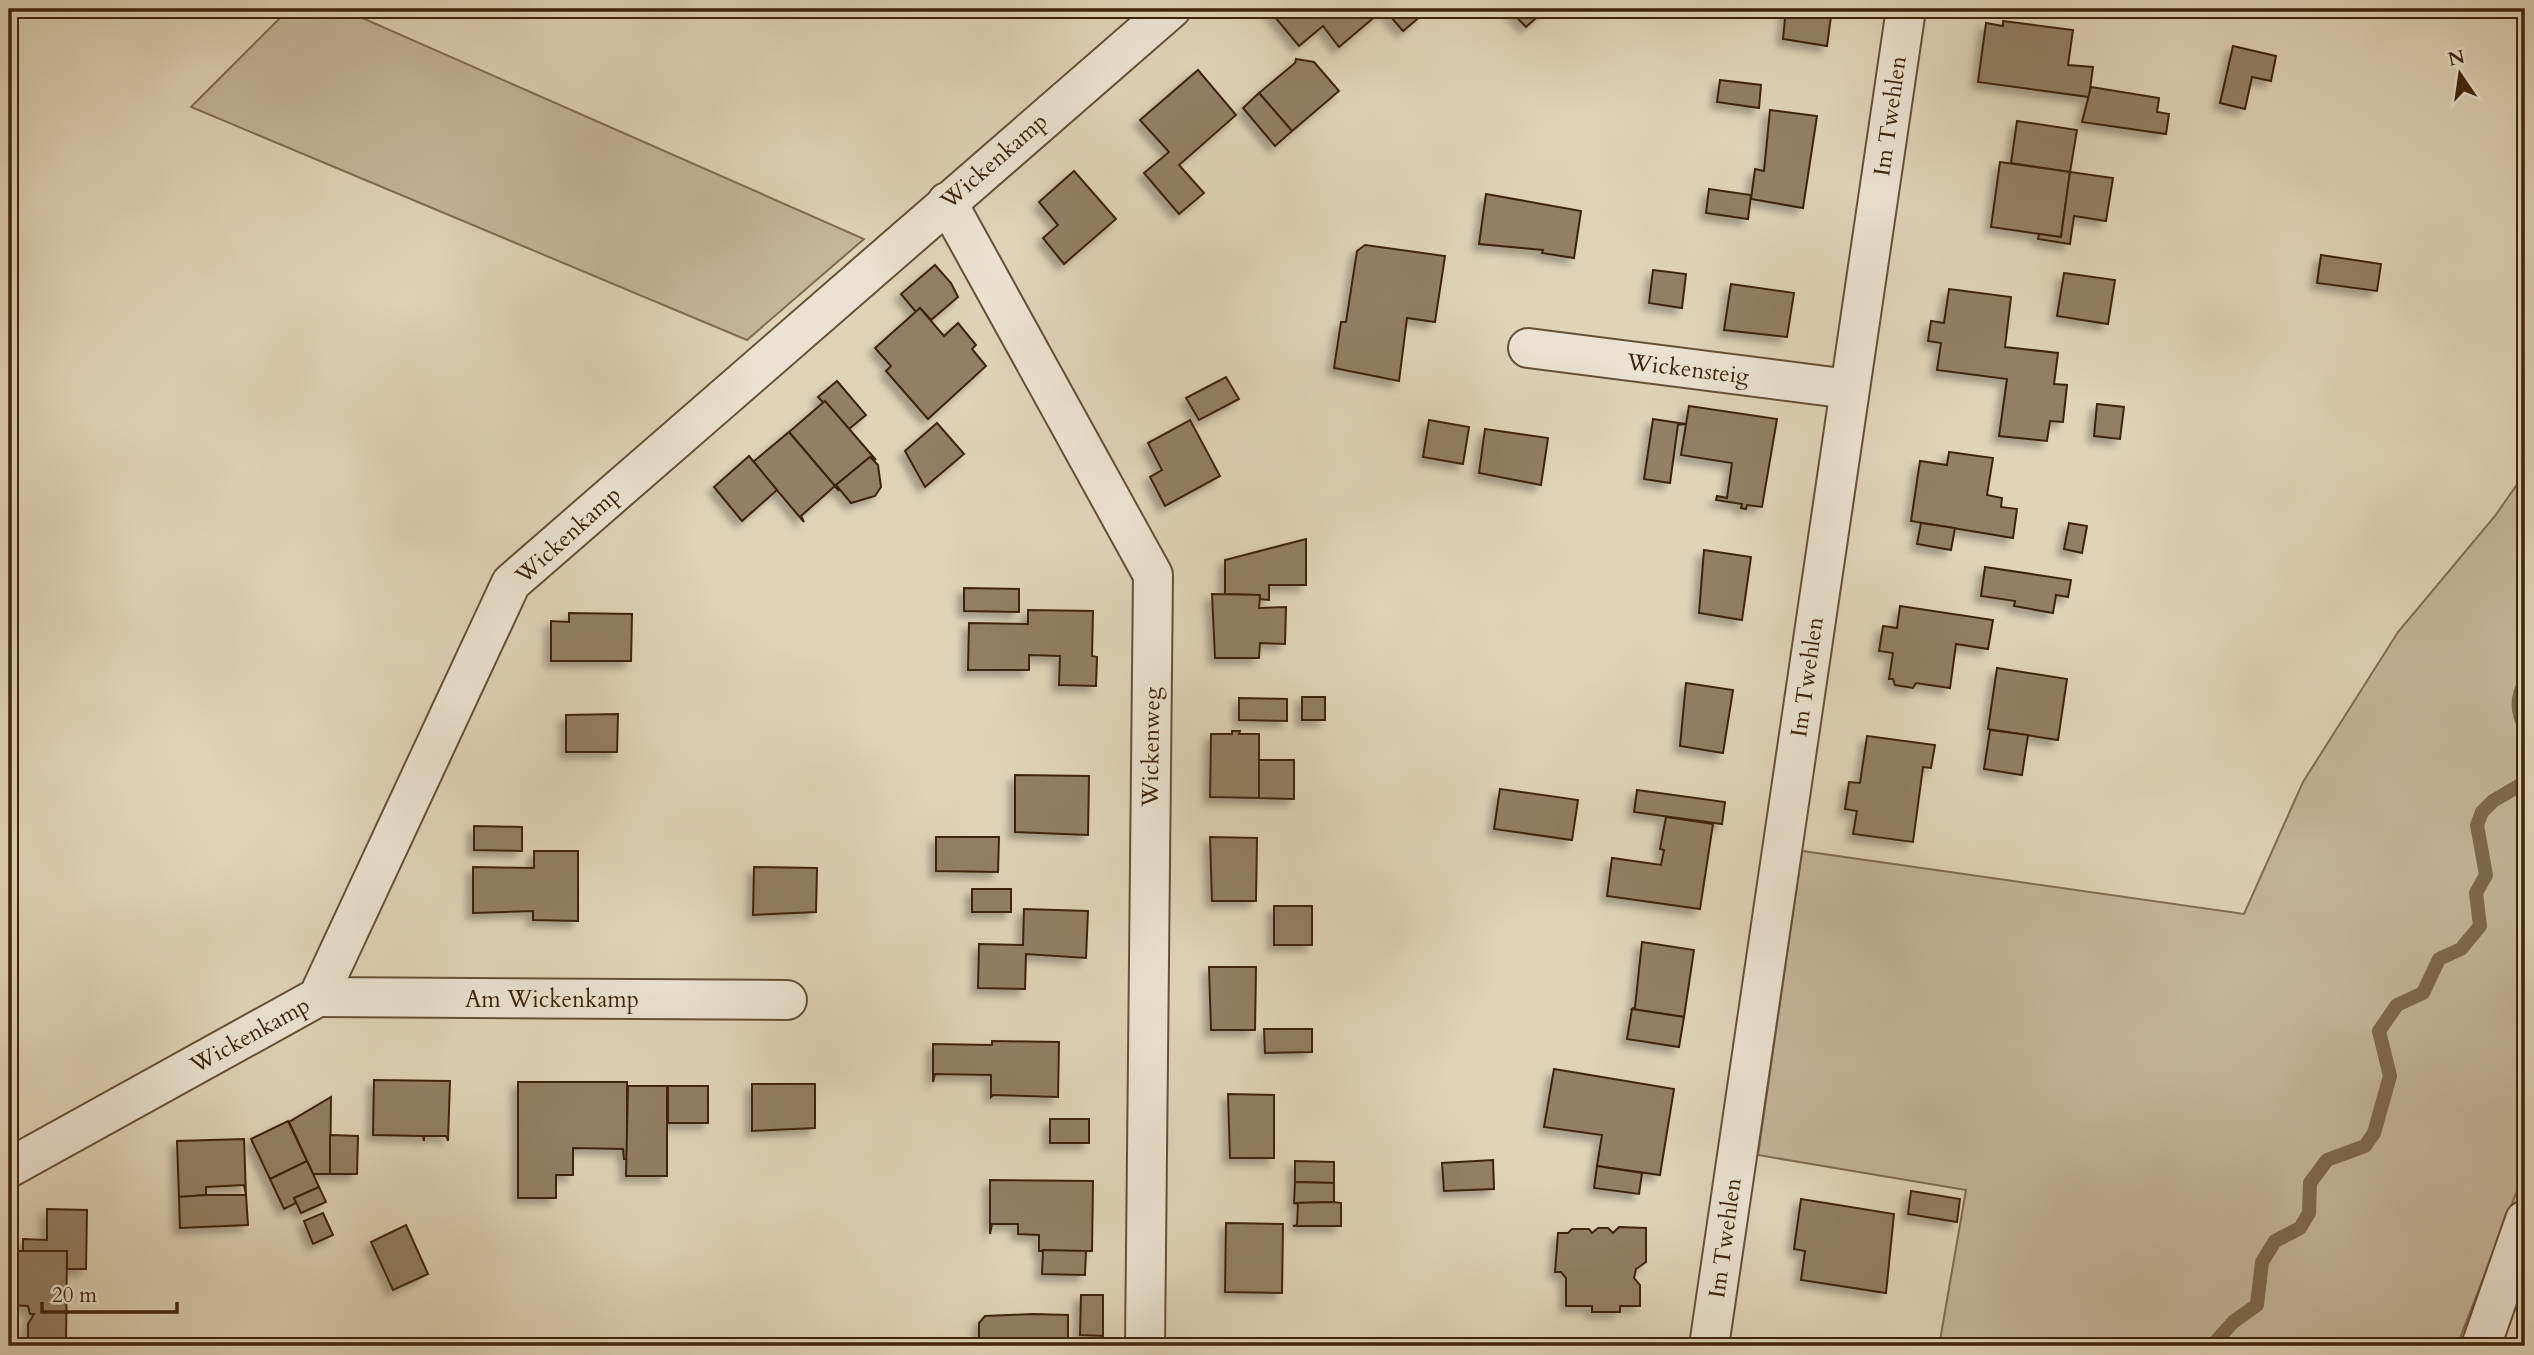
<svg xmlns="http://www.w3.org/2000/svg" width="2534" height="1355" font-family="Cardo,serif">
  <style>
    .green { fill: #c4b59b; stroke: #816c53; stroke-width: 2 }
    .lines { fill: none; stroke-linecap: round; stroke-linejoin: round }
    .stream { stroke: #7e6a4f; stroke-width: 14 }
    .building { fill: #927f65; stroke: #3e240b; stroke-width: 2; filter: url(#shadow) }
    .minor-casing { stroke: #665036; stroke-width: 42 }
    .minor { stroke: #ebe2d1; stroke-width: 38 }
    .labels { text-anchor: middle; dominant-baseline: central; stroke-width: 5; stroke-linejoin: round; paint-order: stroke }
    .street-label { font-size: 23px; fill: #3e240b; stroke: #ebe2d1 }
  </style>
  <defs>
    <filter id="shadow"><feDropShadow dx="-6" dy="6" stdDeviation="3.5" flood-color="#0004"/></filter>
  </defs>
  <rect width="100%" height="100%" fill="#e0d3b8"/>
  <filter id="stains"><feTurbulence type="fractalNoise" baseFrequency=".00286" numOctaves="4"/><feColorMatrix values="0 0 0 0 .2 0 0 0 0 .09 0 0 0 0 .02 0 0 0 .5 -.17"/></filter>
  <radialGradient id="worn" r=".72"><stop offset=".6" stop-color="#630" stop-opacity="0"/><stop offset="1" stop-color="#630" stop-opacity=".3"/></radialGradient>
  <g class="green">
    <path d="M289,9H342L864,239L747,340L191,107Z"/>
    <path d="M2525,473V1170L2457,1346H1939L1966,1190L1758,1155L1802,851L2244,914L2303,782L2398,632L2495,516Z"/>
  </g>
  <g class="lines">
    <g class="stream">
      <path d="M2525,683C2516,697 2517,713 2525,727"/>
      <path d="M2212,1346L2233,1322L2257,1305L2262,1262L2275,1241L2300,1228L2309,1213L2310,1183L2327,1160L2365,1146L2374,1133L2390,1076L2379,1031L2397,1005L2423,993L2439,959L2461,949L2480,926L2476,893L2486,875L2477,825L2482,812L2493,801L2525,782"/>
    </g>
  </g>
  <g class="building">
    <path d="M1384,9L1339,47L1323,26L1299,46L1269,10Z"/>
    <path d="M1384,9H1415L1421,16L1403,31Z"/>
    <path d="M1509,9H1546L1526,27Z"/>
    <path d="M1786,9H1832L1827,46L1783,39Z"/>
    <path d="M2003,21L2073,30L2068,65L2093,67L2089,97L1978,82L1986,23L2003,26Z"/>
    <path d="M2233,46L2276,56L2271,81L2252,77L2245,109L2220,103Z"/>
    <path d="M1296,59L1314,62L1339,91L1292,131L1259,93L1295,63Z"/>
    <path d="M1198,70L1236,115L1179,165L1204,193L1179,214L1144,173L1169,152L1140,120Z"/>
    <path d="M1720,80L1761,85L1759,108L1717,102Z"/>
    <path d="M2091,87L2159,98L2157,112L2169,114L2166,134L2082,122Z"/>
    <path d="M1259,93L1292,131L1275,146L1243,108Z"/>
    <path d="M1770,110L1817,116L1803,208L1751,199L1755,169L1764,171Z"/>
    <path d="M2017,121L2077,130L2070,172L2011,163Z"/>
    <path d="M2000,162L2070,172L2061,237L1991,227Z"/>
    <path d="M1074,171L1116,219L1064,264L1043,238L1058,225L1039,202Z"/>
    <path d="M2070,172L2113,178L2106,221L2074,216L2070,244L2038,239L2039,234L2061,237Z"/>
    <path d="M1709,189L1751,195L1748,219L1706,213Z"/>
    <path d="M1486,194L1581,211L1574,258L1542,253L1543,250L1479,244Z"/>
    <path d="M1365,245L1445,256L1435,322L1407,318L1399,381L1334,368L1341,322H1346L1357,251Z"/>
    <path d="M2321,255L2381,264L2377,291L2317,283Z"/>
    <path d="M935,265L951,283L958,297L931,320L920,308L916,312L901,294Z"/>
    <path d="M1653,270L1686,274L1682,308L1649,303Z"/>
    <path d="M2064,273L2115,280L2108,324L2057,316Z"/>
    <path d="M1731,284L1794,293L1787,337L1724,330Z"/>
    <path d="M1949,289L2011,297L2005,347L2058,353L2054,384L2067,385L2063,422L2050,421L2047,441L1999,436L2007,379L1937,370L1941,343L1928,341L1931,321L1944,323Z"/>
    <path d="M920,308L944,336L958,323L976,345L972,349L986,366L928,419L886,371L891,366L875,348Z"/>
    <path d="M1226,377L1239,399L1199,420L1186,398Z"/>
    <path d="M837,381L866,415L849,429L818,397Z"/>
    <path d="M825,401L876,460L870,457L836,485L839,491L789,432Z"/>
    <path d="M2097,404L2124,407L2120,439L2094,436Z"/>
    <path d="M1689,406L1777,419L1762,507L1747,505L1746,509L1741,508L1742,504L1716,500L1717,496L1727,498L1732,463L1681,455Z"/>
    <path d="M1653,419L1686,424L1678,425L1670,483L1644,479Z"/>
    <path d="M1190,420L1220,476L1165,506L1150,477L1162,470L1148,443Z"/>
    <path d="M1429,420L1469,427L1463,464L1423,457Z"/>
    <path d="M937,423L964,454L925,487L905,451Z"/>
    <path d="M1485,429L1548,438L1541,485L1479,473Z"/>
    <path d="M789,432L835,486L801,516L804,522L753,462Z"/>
    <path d="M1949,452L1993,458L1987,495L2002,498L2001,507L2017,509L2013,538L1911,521L1920,461L1947,465Z"/>
    <path d="M749,456L777,490L742,521L714,487Z"/>
    <path d="M870,457L878,465L881,487L875,496L851,503L836,485Z"/>
    <path d="M1921,523L1955,528L1951,550L1917,544Z"/>
    <path d="M2069,523L2087,526L2082,553L2064,549Z"/>
    <path d="M1306,539V585H1269V600L1260,599V595L1225,594V560Z"/>
    <path d="M1704,550L1751,557L1742,620L1699,613Z"/>
    <path d="M1985,567L2071,580L2068,597L2056,595L2053,613L2014,606L2015,601L1981,596Z"/>
    <path d="M964,588L1019,589V612L964,611Z"/>
    <path d="M1212,594L1260,595L1259,608L1286,607L1285,644L1260,643L1259,658H1215Z"/>
    <path d="M1900,606L1993,620L1988,649L1956,644L1950,688L1916,683L1913,688L1895,685L1893,679H1889L1893,653L1879,651L1883,626L1897,628Z"/>
    <path d="M1028,610L1093,611L1092,656L1097,657L1096,686L1059,685L1060,656L1029,655V670H968L969,623L1028,624Z"/>
    <path d="M569,613L632,614L631,661H551V621L569,622Z"/>
    <path d="M1997,668L2067,679L2058,740L1988,729Z"/>
    <path d="M1686,683L1733,690L1723,753L1680,746Z"/>
    <rect x="1302" y="697" width="23" height="23"/>
    <path d="M1239,698L1287,699V721L1239,720Z"/>
    <path d="M618,714L617,752H566V715Z"/>
    <path d="M1990,730L2028,735L2022,775L1984,769Z"/>
    <path d="M1232,731H1240L1239,734H1259V798L1210,797L1211,734H1232Z"/>
    <path d="M1867,736L1935,745L1931,768L1923,767L1913,842L1853,834L1857,811L1845,809L1849,782L1860,783Z"/>
    <path d="M1259,760H1294V799L1259,798Z"/>
    <path d="M1015,775L1089,776L1088,835L1015,832Z"/>
    <path d="M1500,789L1578,800L1572,840L1494,829Z"/>
    <path d="M1637,790L1725,802L1722,824L1634,812Z"/>
    <path d="M1666,817L1713,824L1700,909L1607,896L1612,858L1661,865L1664,850L1660,849Z"/>
    <path d="M474,826L522,827V851L474,850Z"/>
    <path d="M936,837H999L998,872L936,871Z"/>
    <path d="M1210,837L1257,838L1256,901H1212Z"/>
    <path d="M534,851H578V921L533,920V911L473,913V867L534,868Z"/>
    <path d="M754,867L817,868L816,912L753,915Z"/>
    <rect x="972" y="889" width="39" height="23"/>
    <rect x="1274" y="906" width="38" height="39"/>
    <path d="M1024,909L1088,911L1086,958L1026,954L1025,989L978,988L979,944L1023,945Z"/>
    <path d="M1642,942L1694,950L1684,1017L1632,1009L1635,1007Z"/>
    <path d="M1209,967H1256L1255,1030H1211Z"/>
    <path d="M1632,1009L1684,1017L1679,1047L1627,1039Z"/>
    <path d="M1264,1029H1312V1052L1265,1053Z"/>
    <path d="M992,1041L1059,1042L1058,1097L993,1095L991,1097V1075L935,1074L933,1082V1044L992,1045Z"/>
    <path d="M1554,1069L1674,1089L1660,1175L1597,1166L1602,1135L1544,1127Z"/>
    <path d="M374,1080L450,1081L448,1141L446,1136H424V1141L423,1136L373,1135Z"/>
    <path d="M518,1082H627V1159H624L623,1149L573,1148V1175H556V1198H518Z"/>
    <path d="M752,1084H815V1128L752,1131Z"/>
    <path d="M628,1086H667V1176H626Z"/>
    <rect x="668" y="1086" width="40" height="37"/>
    <path d="M1228,1094L1274,1095V1158H1230Z"/>
    <path d="M331,1097L330,1174H313L289,1122Z"/>
    <rect x="1050" y="1119" width="39" height="24"/>
    <path d="M288,1121L307,1161L270,1179L251,1139Z"/>
    <path d="M330,1135L358,1136L357,1174H330Z"/>
    <path d="M244,1139L246,1195L244,1185L206,1187V1195L179,1197L177,1141Z"/>
    <path d="M1493,1160L1494,1189L1444,1191L1442,1163Z"/>
    <path d="M307,1161L319,1187L294,1198L296,1203L284,1209L270,1179Z"/>
    <path d="M1295,1161L1334,1162V1183L1295,1182Z"/>
    <path d="M1597,1166L1642,1173L1639,1194L1594,1188Z"/>
    <path d="M990,1180L1093,1181L1092,1251H1039V1235L1018,1234V1224H992L990,1234Z"/>
    <path d="M1295,1182L1334,1183V1202L1294,1203Z"/>
    <path d="M319,1187L326,1202L301,1213L294,1198Z"/>
    <path d="M1911,1191L1960,1199L1957,1222L1908,1214Z"/>
    <path d="M206,1195H246L248,1225L180,1228L179,1197Z"/>
    <path d="M1801,1199L1894,1214L1886,1293L1801,1280L1805,1251L1794,1249Z"/>
    <path d="M1334,1202L1341,1203V1226H1293L1297,1225L1298,1204L1294,1203Z"/>
    <path d="M47,1209L87,1210L86,1269H67V1251H23V1239L47,1240Z"/>
    <path d="M323,1213L333,1235L313,1244L304,1221Z"/>
    <path d="M1226,1223L1283,1224L1282,1293L1225,1292Z"/>
    <path d="M406,1225L428,1274L393,1290L371,1242Z"/>
    <path d="M1619,1227L1646,1228V1262L1636,1269L1634,1278L1640,1285V1306H1620V1312H1592V1306H1566V1278L1561,1272H1555L1558,1233H1568L1572,1229H1589L1592,1233L1598,1228H1608L1613,1233Z"/>
    <path d="M1043,1250L1086,1251L1085,1275L1042,1274Z"/>
    <path d="M9,1251H67L66,1346H28V1324L34,1314H30L28,1306L9,1305Z"/>
    <path d="M1081,1295H1103V1336L1080,1335Z"/>
    <path d="M1033,1314L1068,1315V1346H979V1323L985,1316Z"/>
  </g>
  <g class="lines">
    <defs>
      <g id="minor">
        <path d="M947,202L1153,575L1145,1346"/>
        <path d="M1528,348L1849,389"/>
        <path d="M318,997L787,1000"/>
        <path d="M9,1168L318,997L511,583L1171,9"/>
        <path d="M1709,1346L1906,9"/>
        <path d="M2481,1346L2525,1220"/>
      </g>
    </defs>
    <use href="#minor" class="minor-casing"/>
    <use href="#minor" class="minor"/>
  </g>
  <g class="labels">
    <g class="street-label">
      <text transform="translate(1890 116) rotate(-82)">Im Twehlen</text>
      <text transform="translate(994 161) rotate(-41)">Wickenkamp</text>
      <text transform="translate(1688 369) rotate(7)">Wickensteig</text>
      <text transform="translate(568 535) rotate(-42)">Wickenkamp</text>
      <text transform="translate(1807 677) rotate(-82)">Im Twehlen</text>
      <text transform="translate(1151 747) rotate(-89)">Wickenweg</text>
      <text x="552" y="999">Am Wickenkamp</text>
      <text transform="translate(250 1035) rotate(-29)">Wickenkamp</text>
      <text transform="translate(1725 1238) rotate(-82)">Im Twehlen</text>
    </g>
  </g>
  <rect width="2534" height="1355" fill="none" stroke="#e0d3b8" stroke-width="35"/>
  <rect x="10" y="10" width="2513" height="1334" fill="none" stroke="#3e240b" stroke-width="3.5"/>
  <rect x="18" y="18" width="2499" height="1320" fill="none" stroke="#3e240b" stroke-width="2"/>
  <g transform="translate(2460 74) rotate(347)" stroke="#ebe2d1" stroke-width="5" paint-order="stroke">
  <path d="M0-5L12 26L0 18L-12 26Z" fill="#3e240b"/>
  <text y="-10" font-size="19" font-weight="bold" text-anchor="middle" fill="#3e240b">N</text>
  </g>
  <path d="M42 1302v10h135v-10" fill="none" stroke="#3e240b" stroke-width="3.5"/>
  <text x="52" y="1302" font-size="21" fill="#3e240b" stroke="#ebe2d1" stroke-width="5" paint-order="stroke">20 m</text>
  <rect width="100%" height="100%" filter="url(#stains)"/>
  <rect width="100%" height="100%" fill="url(#worn)"/>
</svg>
